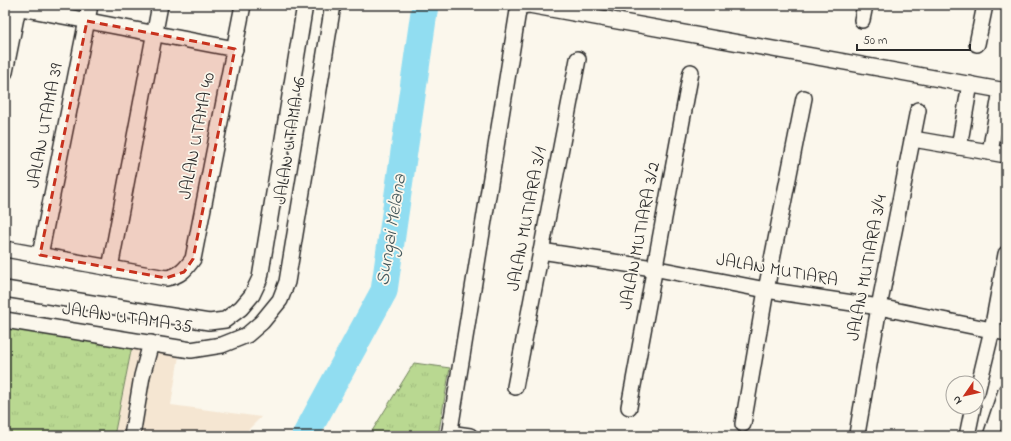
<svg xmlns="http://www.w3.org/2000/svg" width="1011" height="441" font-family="'Indie Flower',sans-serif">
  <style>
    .built { fill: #f5e6d2 }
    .grass { fill: url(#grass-tufts); stroke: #72825e }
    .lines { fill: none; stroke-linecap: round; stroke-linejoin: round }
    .river { stroke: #91ddf1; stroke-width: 27 }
    .minor-casing { stroke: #2b2b2b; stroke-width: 18 }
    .minor { stroke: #fbf7ec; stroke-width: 15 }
    .marked { fill: #c8321e; fill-opacity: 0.2; stroke: #c8321e; stroke-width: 3; stroke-dasharray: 8 5; stroke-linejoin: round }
    .labels { text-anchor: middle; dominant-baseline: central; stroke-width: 3.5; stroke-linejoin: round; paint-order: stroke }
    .street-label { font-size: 18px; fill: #2b2b2b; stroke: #fbf7ec }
    .water-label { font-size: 19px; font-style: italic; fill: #44585c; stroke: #fbf7ec }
  </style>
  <defs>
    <pattern id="grass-tufts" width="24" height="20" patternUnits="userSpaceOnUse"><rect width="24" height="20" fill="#b9d891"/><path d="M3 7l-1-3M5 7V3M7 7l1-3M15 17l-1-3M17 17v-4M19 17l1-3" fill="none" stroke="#9fba7d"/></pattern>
  </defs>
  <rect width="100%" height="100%" fill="#fbf7ec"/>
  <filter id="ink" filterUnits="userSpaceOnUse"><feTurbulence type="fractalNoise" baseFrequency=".025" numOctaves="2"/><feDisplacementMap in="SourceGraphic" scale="8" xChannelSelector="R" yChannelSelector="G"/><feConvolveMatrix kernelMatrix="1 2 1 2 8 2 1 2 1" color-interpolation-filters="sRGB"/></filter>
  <g filter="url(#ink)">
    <path class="built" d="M132,346L179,356L171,405L261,417L242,436H114Z"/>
    <g class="grass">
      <path d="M19,328L132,346L114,436H5V332L8,330Z"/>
      <path d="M414,363L450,368L438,436H369Z"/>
    </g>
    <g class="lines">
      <path class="river" d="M305,436L384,291L425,5"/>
      <defs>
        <g id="minor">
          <path d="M5,5L235,49"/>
          <path d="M862,20L865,5"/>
          <path d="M977,44L985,5"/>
          <path d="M5,72L18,7"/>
          <path d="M913,139L1006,155"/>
          <path d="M959,147L970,84"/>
          <path d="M990,152L1001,90"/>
          <path d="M5,249L166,278C180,276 185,270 193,259L243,5"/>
          <path d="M541,251L653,268L766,290L879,307L1006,333"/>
          <path d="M40,255L90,5"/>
          <path d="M110,268L160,5"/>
          <path d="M5,289L209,322L225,320L241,308L252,295L260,278L305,5"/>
          <path d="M5,320L191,350L222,345L247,335L262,322L280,300L287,282L333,5"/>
          <path d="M515,387L578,59"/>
          <path d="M977,392L992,330L1006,254"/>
          <path d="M629,407L691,72"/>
          <path d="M743,424L766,290L804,98"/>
          <path d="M449,433L470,436"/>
          <path d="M857,434L879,307L918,110"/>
          <path d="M132,436L142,376L151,343"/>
          <path d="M449,436L518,11L521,6L529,5L1006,91"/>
          <path d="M967,436L973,407"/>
          <path d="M991,436L1006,391"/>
        </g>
      </defs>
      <use href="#minor" class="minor-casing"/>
      <use href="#minor" class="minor"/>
    </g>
  </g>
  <path class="marked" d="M87,21L235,49L193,259L184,272L166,278L40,255Z"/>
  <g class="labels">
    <g class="street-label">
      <text transform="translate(46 126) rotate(-79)">JALAN UTAMA 39</text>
      <text transform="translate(198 136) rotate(-79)">JALAN UTAMA 40</text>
      <text transform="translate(291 141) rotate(-81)">JALAN UTAMA 46</text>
      <text transform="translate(528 219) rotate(-79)">JALAN MUTIARA 3/1</text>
      <text transform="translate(641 236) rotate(-79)">JALAN MUTIARA 3/2</text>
      <text transform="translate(868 268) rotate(-79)">JALAN MUTIARA 3/4</text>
      <text transform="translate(777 271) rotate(10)">JALAN MUTIARA</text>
      <text transform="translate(127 319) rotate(8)">JALAN UTAMA 35</text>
    </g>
    <g class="water-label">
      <text transform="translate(392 230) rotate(-81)">Sungai Melana</text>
    </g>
  </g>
  <rect width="1011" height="441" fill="none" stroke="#fbf7ec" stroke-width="20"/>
  <rect x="10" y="10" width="991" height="421" fill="none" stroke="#2b2b2b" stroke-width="1.5" filter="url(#ink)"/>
  <g transform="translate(965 395) rotate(236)"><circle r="19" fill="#fbf7ec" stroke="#a8a59f"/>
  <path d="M0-3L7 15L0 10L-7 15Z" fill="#c8321e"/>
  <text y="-6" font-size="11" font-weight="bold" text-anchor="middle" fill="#2b2b2b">N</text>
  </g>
  <path d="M857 44v6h113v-6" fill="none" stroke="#2b2b2b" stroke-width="2"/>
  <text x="863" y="44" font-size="12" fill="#2b2b2b" stroke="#fbf7ec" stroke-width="3" paint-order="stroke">50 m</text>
</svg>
